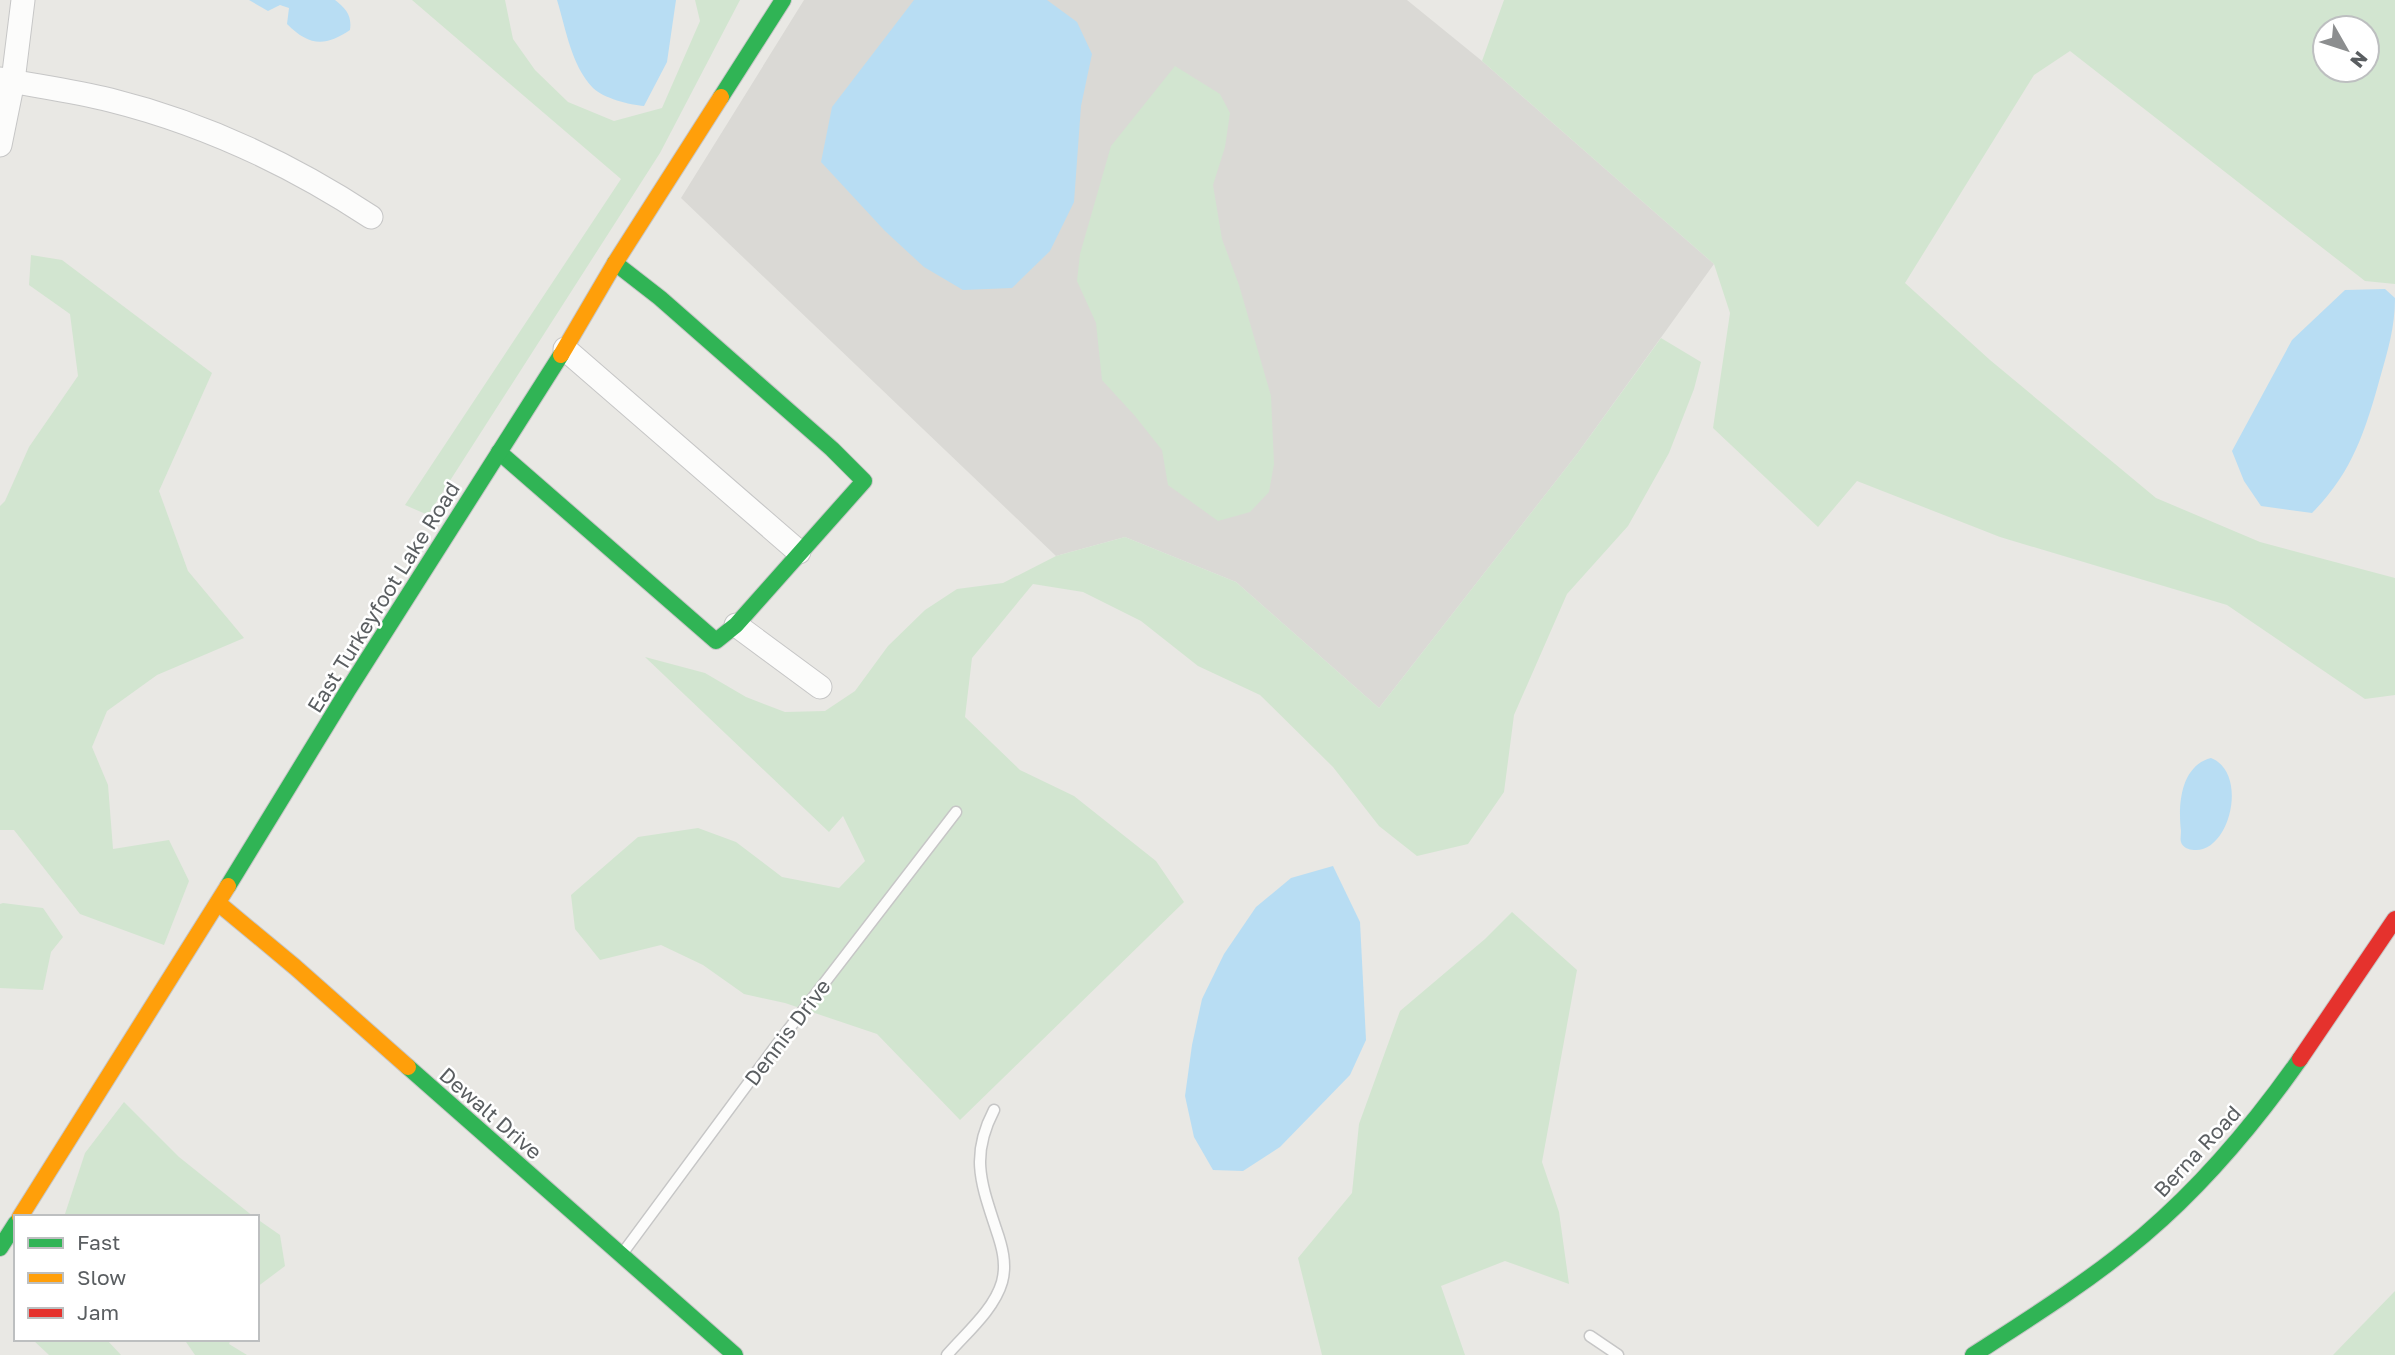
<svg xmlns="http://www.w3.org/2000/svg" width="2395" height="1355" font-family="'Golos Text',sans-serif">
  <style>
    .industrial { fill: #dad9d5 }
    .green { fill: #d2e5d0; fill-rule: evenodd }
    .water { fill: #b8ddf3 }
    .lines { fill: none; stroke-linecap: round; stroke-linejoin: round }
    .lane-casing { stroke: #c6c6c6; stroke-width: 13 }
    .street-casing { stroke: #c6c6c6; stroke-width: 25 }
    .fast-casing { stroke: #c6c6c6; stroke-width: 18 }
    .slow-casing { stroke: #c6c6c6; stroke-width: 18 }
    .jam-casing { stroke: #c6c6c6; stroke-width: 18 }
    .lane { stroke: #fcfcfb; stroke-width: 10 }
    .street { stroke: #fcfcfb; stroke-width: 23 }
    .fast { stroke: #30b455; stroke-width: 16 }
    .slow { stroke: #ff9f0a; stroke-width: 16 }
    .jam { stroke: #e5322d; stroke-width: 16 }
    .labels { text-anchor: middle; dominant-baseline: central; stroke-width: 5; stroke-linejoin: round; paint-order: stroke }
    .street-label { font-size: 21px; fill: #5a5e61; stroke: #fff }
  </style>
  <rect width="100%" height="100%" fill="#e9e8e4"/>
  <path class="industrial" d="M804,0H1407L1482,61L1714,264L1577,454L1379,708L1236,582L1125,537L1056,556L681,198Z"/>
  <g class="green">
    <path d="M412,0H505L513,39L535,70L568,102L614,121L662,108L700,21L695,0H740L660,153L428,515L405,505L621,179Z"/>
    <path d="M1504,0H2395V284L2365,281L2070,51L2034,75L1905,283L1990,360L2156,498L2260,542L2395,578V695L2365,699L2227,605L2000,537L1857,481L1818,527L1713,428L1730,313L1714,264L1482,61ZM2325,28H2367V70H2325Z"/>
    <path d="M1175,66L1220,94L1230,113L1225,147L1213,185L1222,239L1239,285L1271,396L1274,464L1269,492L1250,512L1218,521L1168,485L1162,450L1135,416L1102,380L1096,323L1077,281L1080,254L1111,146Z"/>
    <path d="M31,255L62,260L212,373L159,491L188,571L244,638L157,675L107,711L92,747L108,785L113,849L169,840L189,881L164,945L80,914L14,830H0V506L5,501L29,447L78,376L70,314L29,285Z"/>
    <path d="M1661,338L1701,362L1694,389L1669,453L1628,526L1567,594L1514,715L1504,792L1468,844L1417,856L1379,826L1333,767L1260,695L1198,666L1141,621L1083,592L1033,584L972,658L965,717L1020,770L1074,796L1156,861L1184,902L960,1120L877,1034L785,1003L744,994L703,965L661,945L600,960L575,929L571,895L638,837L698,828L736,842L782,877L839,888L865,861L843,816L829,832L645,657L705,673L746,697L785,712L825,711L855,691L888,646L925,610L957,589L1003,583L1056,556L1125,537L1236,582L1379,708L1577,454Z"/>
    <path d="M3,903L43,908L63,937L51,952L43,990L0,988V904Z"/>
    <path d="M1512,912L1577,970L1542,1162L1559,1212L1569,1284L1505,1261L1441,1286L1465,1355H1322L1298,1258L1352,1193L1359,1124L1400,1011L1485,939Z"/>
    <path d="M124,1102L179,1157L254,1217H64L85,1153Z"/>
    <path d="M257,1219L280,1235L285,1266L257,1287Z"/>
    <path d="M2395,1291V1355H2333Z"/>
    <path d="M32,1339H106L121,1355H49Z"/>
    <path d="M184,1339H231L229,1344L247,1355H195Z"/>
  </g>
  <g class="water">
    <path d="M249,0H335C346,9 352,15 350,30C325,47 309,46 287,24L289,8L280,5L268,11Z"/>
    <path d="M557,0H676L667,62L644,106C630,105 603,98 593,88C571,65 566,29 557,0Z"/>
    <path d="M914,0H1047L1077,22L1092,54L1081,106L1074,202L1050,251L1012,288L963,290L924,267L885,231L821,162L832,107Z"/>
    <path d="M2385,289L2395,298C2395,327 2388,350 2380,378C2365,432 2352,473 2312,513L2261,506L2244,481L2232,451L2292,340L2345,290Z"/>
    <path d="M2211,758C2249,773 2230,853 2194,850C2189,850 2182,847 2181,842C2180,839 2181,835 2181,831C2178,806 2180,766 2211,758Z"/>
    <path d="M1333,866L1360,922L1366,1040L1350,1075L1280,1147L1243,1171L1213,1170L1194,1137L1185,1096L1192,1045L1202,999L1224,954L1256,907L1291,878Z"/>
  </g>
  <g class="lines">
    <defs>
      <g id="lane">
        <path d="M622,1254L775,1047L956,812"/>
        <path d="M1590,1336L1618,1355"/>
        <path d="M947,1355C965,1334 994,1310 1002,1282C1007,1264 1002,1246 996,1229C981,1183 970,1156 994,1110"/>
      </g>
      <g id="street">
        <path d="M0,79C36,86 74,91 110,100C202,123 292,165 371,217"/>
        <path d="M0,145L13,81L23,0"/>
        <path d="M565,349L799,552"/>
        <path d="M736,625L820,687"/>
      </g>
      <g id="fast">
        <path d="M721,97L783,0"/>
        <path d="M499,452L716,641L736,625L864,481L832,449L660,298L615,263"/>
        <path d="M228,886L348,690L561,355"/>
        <path d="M408,1067L735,1355"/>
        <path d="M0,1248L16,1223"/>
        <path d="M1973,1355C2032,1317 2091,1280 2144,1235C2204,1184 2255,1123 2300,1059"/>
      </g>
      <g id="slow">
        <path d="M561,355L615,263L721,97"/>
        <path d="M218,903L295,967L408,1067"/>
        <path d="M20,1217L228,886"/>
      </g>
      <path id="jam" d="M2300,1059L2395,919"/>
    </defs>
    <use href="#lane" class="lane-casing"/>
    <use href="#street" class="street-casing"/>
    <use href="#fast" class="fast-casing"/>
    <use href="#slow" class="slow-casing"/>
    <use href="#jam" class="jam-casing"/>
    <use href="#lane" class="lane"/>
    <use href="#street" class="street"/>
    <use href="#fast" class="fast"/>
    <use href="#slow" class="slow"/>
    <use href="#jam" class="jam"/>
  </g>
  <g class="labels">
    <g class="street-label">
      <text transform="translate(383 597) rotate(-58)">East Turkeyfoot Lake Road</text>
      <text transform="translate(787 1032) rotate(-53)">Dennis Drive</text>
      <text transform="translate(491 1113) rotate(41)">Dewalt Drive</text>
      <text transform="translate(2197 1151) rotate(-47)">Berna Road</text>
    </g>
  </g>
  <rect x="14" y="1215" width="245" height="126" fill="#ffffff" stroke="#bdbfc0" stroke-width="2"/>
  <rect x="28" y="1238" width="35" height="10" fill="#30b455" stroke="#bdbfc0" stroke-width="2"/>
  <text x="77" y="1250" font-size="21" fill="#5a5e61">Fast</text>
  <rect x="28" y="1273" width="35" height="10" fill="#ff9f0a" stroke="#bdbfc0" stroke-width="2"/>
  <text x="77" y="1285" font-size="21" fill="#5a5e61">Slow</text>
  <rect x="28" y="1308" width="35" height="10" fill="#e5322d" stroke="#bdbfc0" stroke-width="2"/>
  <text x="77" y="1320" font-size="21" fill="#5a5e61">Jam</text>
  <g transform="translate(2346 49) rotate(129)"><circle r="33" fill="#ffffff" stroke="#bdbfc0" stroke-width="2"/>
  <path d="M0-5L12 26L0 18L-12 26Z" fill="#8c8e8f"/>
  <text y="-10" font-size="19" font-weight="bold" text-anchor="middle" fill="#5a5e61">N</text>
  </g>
</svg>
